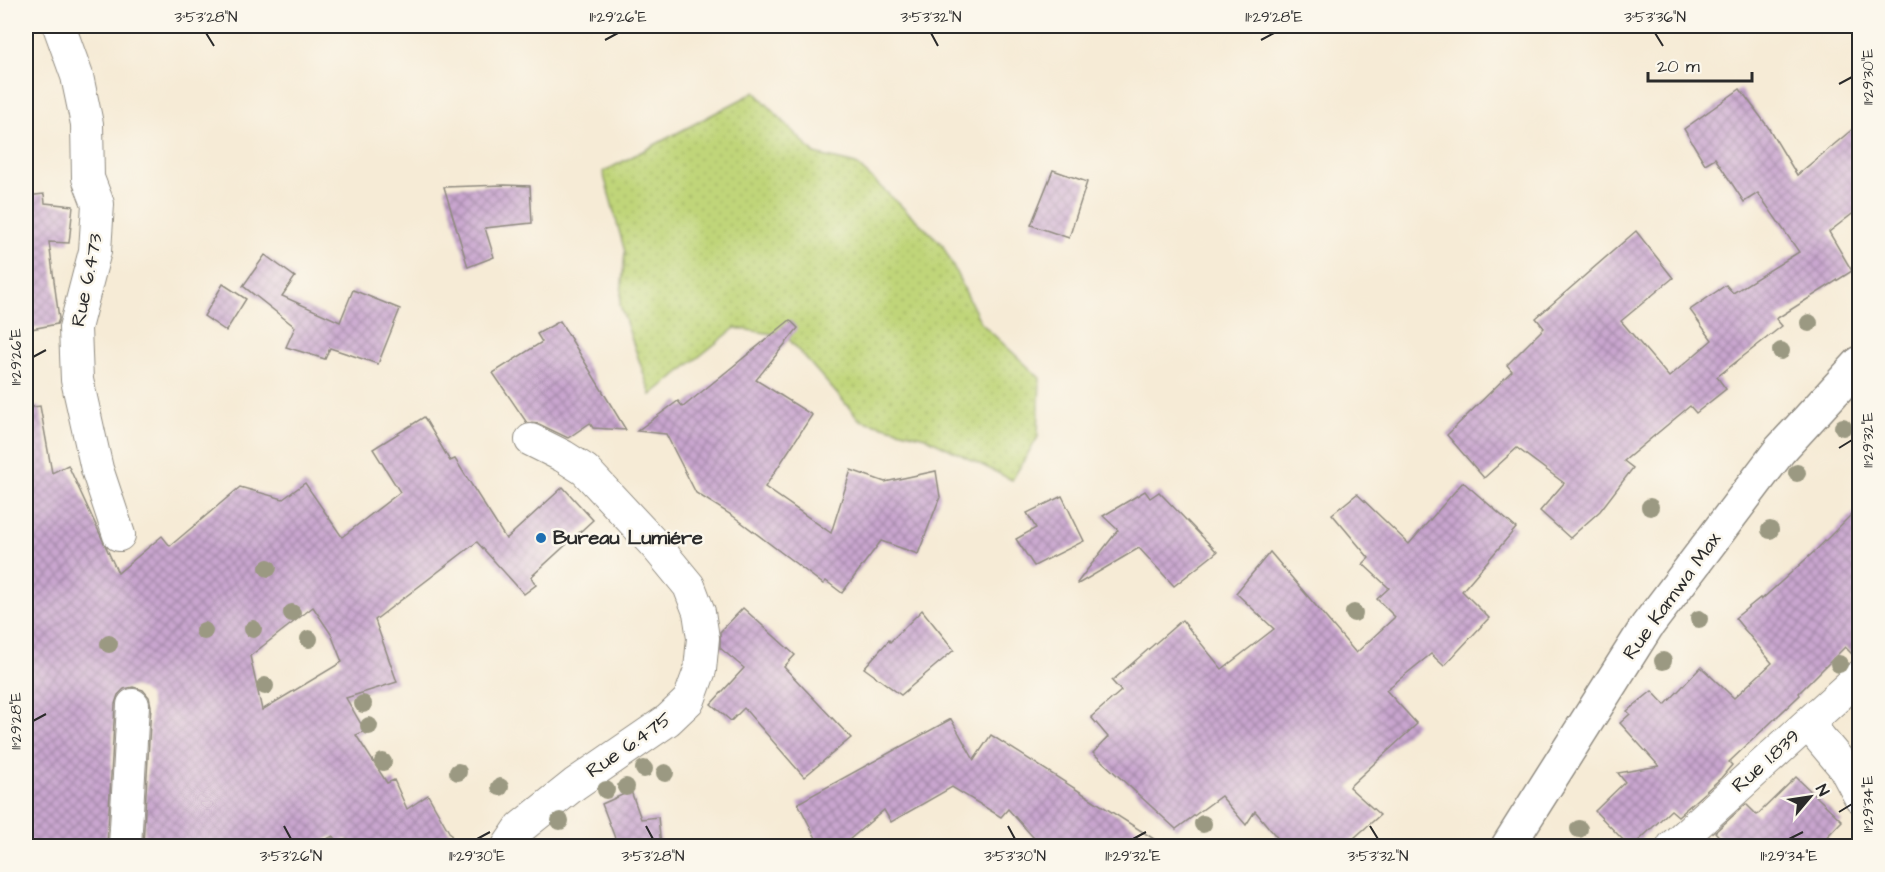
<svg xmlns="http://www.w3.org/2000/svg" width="1885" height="872" font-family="'Architects Daughter',sans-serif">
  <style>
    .grass { fill: url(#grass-dots); stroke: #768052; stroke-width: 1.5 }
    .building { fill: url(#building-cross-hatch); fill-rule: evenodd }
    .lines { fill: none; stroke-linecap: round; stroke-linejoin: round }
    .minor-casing { stroke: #908b80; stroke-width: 34 }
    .secondary-casing { stroke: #908b80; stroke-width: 36 }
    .minor { stroke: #fff; stroke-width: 32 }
    .secondary { stroke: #fff; stroke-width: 33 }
    .tree { fill: #9b9982 }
    .ticks { fill: none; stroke: #2b2b2b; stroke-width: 2 }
    .poi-dot { fill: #1f6fb2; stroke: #fbf7ec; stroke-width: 2 }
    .labels { text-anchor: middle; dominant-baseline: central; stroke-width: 5; stroke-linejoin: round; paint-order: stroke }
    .street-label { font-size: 20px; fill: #2b2b2b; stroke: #fbf7ec }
    .poi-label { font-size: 20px; font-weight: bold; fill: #2b2b2b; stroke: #fbf7ec; text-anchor: start }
    .neatline { fill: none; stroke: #2b2b2b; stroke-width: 2 }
    .ticks-label { font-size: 15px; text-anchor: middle; fill: #2b2b2b }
  </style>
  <defs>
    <pattern id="grass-dots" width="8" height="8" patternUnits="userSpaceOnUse" patternTransform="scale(1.5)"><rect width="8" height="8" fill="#c0d579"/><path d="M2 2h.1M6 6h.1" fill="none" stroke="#a5b769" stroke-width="1.8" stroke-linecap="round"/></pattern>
    <pattern id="building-cross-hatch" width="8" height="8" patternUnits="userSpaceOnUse" patternTransform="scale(1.5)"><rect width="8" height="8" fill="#c9a6cf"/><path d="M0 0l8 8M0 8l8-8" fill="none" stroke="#a387a8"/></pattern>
  </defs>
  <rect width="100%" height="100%" fill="#fbf7ec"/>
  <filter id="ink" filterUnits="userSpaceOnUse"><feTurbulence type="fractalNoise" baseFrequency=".0167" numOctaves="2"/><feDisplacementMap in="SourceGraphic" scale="12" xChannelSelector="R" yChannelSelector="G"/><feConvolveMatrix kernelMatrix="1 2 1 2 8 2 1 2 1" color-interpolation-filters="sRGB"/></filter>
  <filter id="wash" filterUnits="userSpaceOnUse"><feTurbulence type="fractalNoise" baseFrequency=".008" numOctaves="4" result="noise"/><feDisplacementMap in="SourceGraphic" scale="24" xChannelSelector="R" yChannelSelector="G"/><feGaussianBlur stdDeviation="1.35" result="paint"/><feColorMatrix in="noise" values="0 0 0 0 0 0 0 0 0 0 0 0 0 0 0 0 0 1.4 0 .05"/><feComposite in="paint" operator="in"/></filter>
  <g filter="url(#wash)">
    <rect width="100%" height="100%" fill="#f6ebd6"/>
    <path class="grass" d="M755,92L815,154L856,164L942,244L981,323L1040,378L1038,437L1012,480L925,437L860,420L786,336L735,328L651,395L620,305L625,252L603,172Z"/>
    <g id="blocks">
      <g class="building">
        <path d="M1740,89L1768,127L1797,175L1860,123V208L1829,232L1852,271L1776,319L1782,326L1717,377L1726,389L1696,413L1690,406L1624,461L1633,468L1600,511L1570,538L1540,511L1564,483L1517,448L1484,478L1447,435L1512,371L1507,365L1544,328L1536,318L1636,231L1673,278L1621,321L1669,377L1712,340L1690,310L1726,285L1733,293L1799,252L1758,193L1744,202L1715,158L1705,164L1684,129Z"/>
        <path d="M1053,170L1087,182L1069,238L1031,225Z"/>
        <path d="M504,185L530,186L532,223L485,228L494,257L468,267L444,187Z"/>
        <path d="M44,194L45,203L73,206L69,243L49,242L59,319L57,324L26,330V196Z"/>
        <path d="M265,255L295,277L282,296L340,322L353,290L400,309L378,364L330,348L325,359L286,347L295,327L243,286Z"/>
        <path d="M223,284L246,299L226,331L204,316Z"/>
        <path d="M790,320L798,328L756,380L812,415L765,487L831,533L851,470L885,482L936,471L940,497L918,554L881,541L842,593L826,581L823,584L733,516L696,493L666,434L637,431L678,401L683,407Z"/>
        <path d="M560,321L626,430L593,428L590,423L568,438L539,424L527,423L493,373L542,342L537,334Z"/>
        <path d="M40,406L52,473L68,465L118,573L162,536L170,546L240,487L283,499L305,483L342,537L400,492L373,449L424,417L450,461L455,459L506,539L563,487L593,520L531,577L536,585L524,594L477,542L375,620L397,682L346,698L365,731L356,735L387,783L394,780L407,809L428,795L457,846H351L347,839L337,843L333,836L313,846H143L151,706L149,697L143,690L133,687L124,689L118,695L115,704L107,846H26V408ZM313,607L331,634L342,662L262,710L250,656Z"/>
        <path d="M1463,482L1516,528L1462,591L1489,618L1444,666L1431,654L1386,690L1417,724L1349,787L1380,815L1345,846H1284L1255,811L1246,825L1221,796L1176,829L1093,753L1108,737L1091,717L1121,691L1112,681L1182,620L1222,669L1274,629L1236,593L1270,552L1356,653L1395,617L1377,599L1389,588L1363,564L1369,558L1332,514L1357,494L1409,544Z"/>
        <path d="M1145,491L1150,498L1159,492L1217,552L1174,586L1139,548L1078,584L1077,583L1118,530L1103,516Z"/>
        <path d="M1062,496L1084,541L1034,566L1016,539L1036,528L1027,513Z"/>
        <path d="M1860,506V658H1856L1845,647L1799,693L1800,695L1729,762L1732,765L1721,778L1678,816L1671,810L1633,846H1629L1595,811L1625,782L1618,773L1659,766L1620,723L1630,714L1627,711L1652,691L1665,705L1701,667L1734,698L1772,663L1735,618L1760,598L1761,600L1816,550Z"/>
        <path d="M743,608L795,655L784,667L851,738L804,777L744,708L731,721L711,704L744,668L720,648V632Z"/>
        <path d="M922,610L954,650L901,695L864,668L889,640L890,642Z"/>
        <path d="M951,719L974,760L991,735L1165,846H1041L1008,809L1001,817L952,787L891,822L884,810L842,846H820L798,803Z"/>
        <path d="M1796,777L1842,821L1818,846H1728L1715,832L1746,804L1757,815Z"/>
        <path d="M631,791L641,819L658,817L661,846H618L602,804Z"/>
      </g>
    </g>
  </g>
  <g filter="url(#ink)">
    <use href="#blocks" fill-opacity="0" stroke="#908b80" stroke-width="1.5"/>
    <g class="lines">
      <defs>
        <g id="minor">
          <path d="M59,26L77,76L87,124L88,178L98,204L95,251L75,328L77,380L97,469L119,535"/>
          <path d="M1808,724L1844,767L1860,797"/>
          <path d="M125,846L133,705"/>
          <path d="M508,846L521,827L575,784L668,720L689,700L700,670L703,638L699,612L689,586L656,546L585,470L563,456L531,440"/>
          <path d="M1673,846L1860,676"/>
        </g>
        <path id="secondary" d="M1508,846L1647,626L1780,450L1860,363"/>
      </defs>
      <use href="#minor" class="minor-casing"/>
      <use href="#secondary" class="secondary-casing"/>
      <use href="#minor" class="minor"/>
      <use href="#secondary" class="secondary"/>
    </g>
    <g class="tree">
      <circle cx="1809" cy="323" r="9"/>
      <circle cx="1781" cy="351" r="9"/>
      <circle cx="1843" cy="427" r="9"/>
      <circle cx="1797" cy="473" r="9"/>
      <circle cx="1650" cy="507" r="9"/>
      <circle cx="1770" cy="530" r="9"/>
      <circle cx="268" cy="568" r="9"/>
      <circle cx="292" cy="613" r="9"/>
      <circle cx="1354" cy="613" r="9"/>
      <circle cx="1699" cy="619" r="9"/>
      <circle cx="253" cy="629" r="9"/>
      <circle cx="204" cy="631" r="9"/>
      <circle cx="309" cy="639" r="9"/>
      <circle cx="109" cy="644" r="9"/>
      <circle cx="1663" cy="661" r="9"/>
      <circle cx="1839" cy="664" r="9"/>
      <circle cx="265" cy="686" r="9"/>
      <circle cx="363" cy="704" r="9"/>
      <circle cx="369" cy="726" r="9"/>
      <circle cx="383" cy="762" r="9"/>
      <circle cx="644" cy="769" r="9"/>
      <circle cx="458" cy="772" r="9"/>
      <circle cx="665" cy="773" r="9"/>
      <circle cx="500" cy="787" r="9"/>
      <circle cx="626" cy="787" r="9"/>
      <circle cx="606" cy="790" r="9"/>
      <circle cx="560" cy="821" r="9"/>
      <circle cx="1203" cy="824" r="9"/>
      <circle cx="1579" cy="829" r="9"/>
    </g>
  </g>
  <path class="ticks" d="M206,33L214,46M931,33L938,46M1655,33L1663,46M605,40L618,33M1261,40L1274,33M1839,84L1852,77M33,357L46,350M1839,448L1852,440M33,721L46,714M1839,812L1852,804M284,826L291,839M646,826L653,839M1008,826L1015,839M1370,826L1378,839M477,839L490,832M1133,839L1146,832M1789,839L1803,832"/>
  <circle class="poi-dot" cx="541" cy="538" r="6"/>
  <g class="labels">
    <g class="street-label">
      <text transform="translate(87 280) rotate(-79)">Rue 6.473</text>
      <text transform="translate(1672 596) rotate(-54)">Rue Kamwa Max</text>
      <text transform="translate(629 745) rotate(-35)">Rue 6.475</text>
      <text transform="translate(1766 761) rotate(-42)">Rue 1.839</text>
    </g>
    <g class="poi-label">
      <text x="553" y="538">Bureau Lumiére</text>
    </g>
  </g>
  <rect width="1885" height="872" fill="none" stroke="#fbf7ec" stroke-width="66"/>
  <g transform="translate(1810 797) rotate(61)" stroke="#fbf7ec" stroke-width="4.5" paint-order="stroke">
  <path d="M0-4.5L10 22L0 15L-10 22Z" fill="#2b2b2b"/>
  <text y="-9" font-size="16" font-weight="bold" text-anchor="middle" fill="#2b2b2b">N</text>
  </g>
  <path d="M1648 72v9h104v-9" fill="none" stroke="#2b2b2b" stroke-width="3"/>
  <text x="1657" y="72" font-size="18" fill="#2b2b2b" stroke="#fbf7ec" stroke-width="4.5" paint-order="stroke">20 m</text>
  <rect x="33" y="33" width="1819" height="806" class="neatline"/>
  <g class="ticks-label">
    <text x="206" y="22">3°53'28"N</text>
    <text x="618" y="22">11°29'26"E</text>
    <text x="931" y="22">3°53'32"N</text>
    <text x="1274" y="22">11°29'28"E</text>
    <text x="1655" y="22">3°53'36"N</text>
    <text transform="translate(1868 77) rotate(-90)" y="5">11°29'30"E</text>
    <text transform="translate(16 357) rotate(-90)" y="5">11°29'26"E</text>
    <text transform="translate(1868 440) rotate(-90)" y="5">11°29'32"E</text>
    <text transform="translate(16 721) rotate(-90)" y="5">11°29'28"E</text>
    <text transform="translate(1868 804) rotate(-90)" y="5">11°29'34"E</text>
    <text x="291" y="861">3°53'26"N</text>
    <text x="477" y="861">11°29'30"E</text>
    <text x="653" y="861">3°53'28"N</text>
    <text x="1015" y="861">3°53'30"N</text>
    <text x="1133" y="861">11°29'32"E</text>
    <text x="1378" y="861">3°53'32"N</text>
    <text x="1789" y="861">11°29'34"E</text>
  </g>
</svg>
